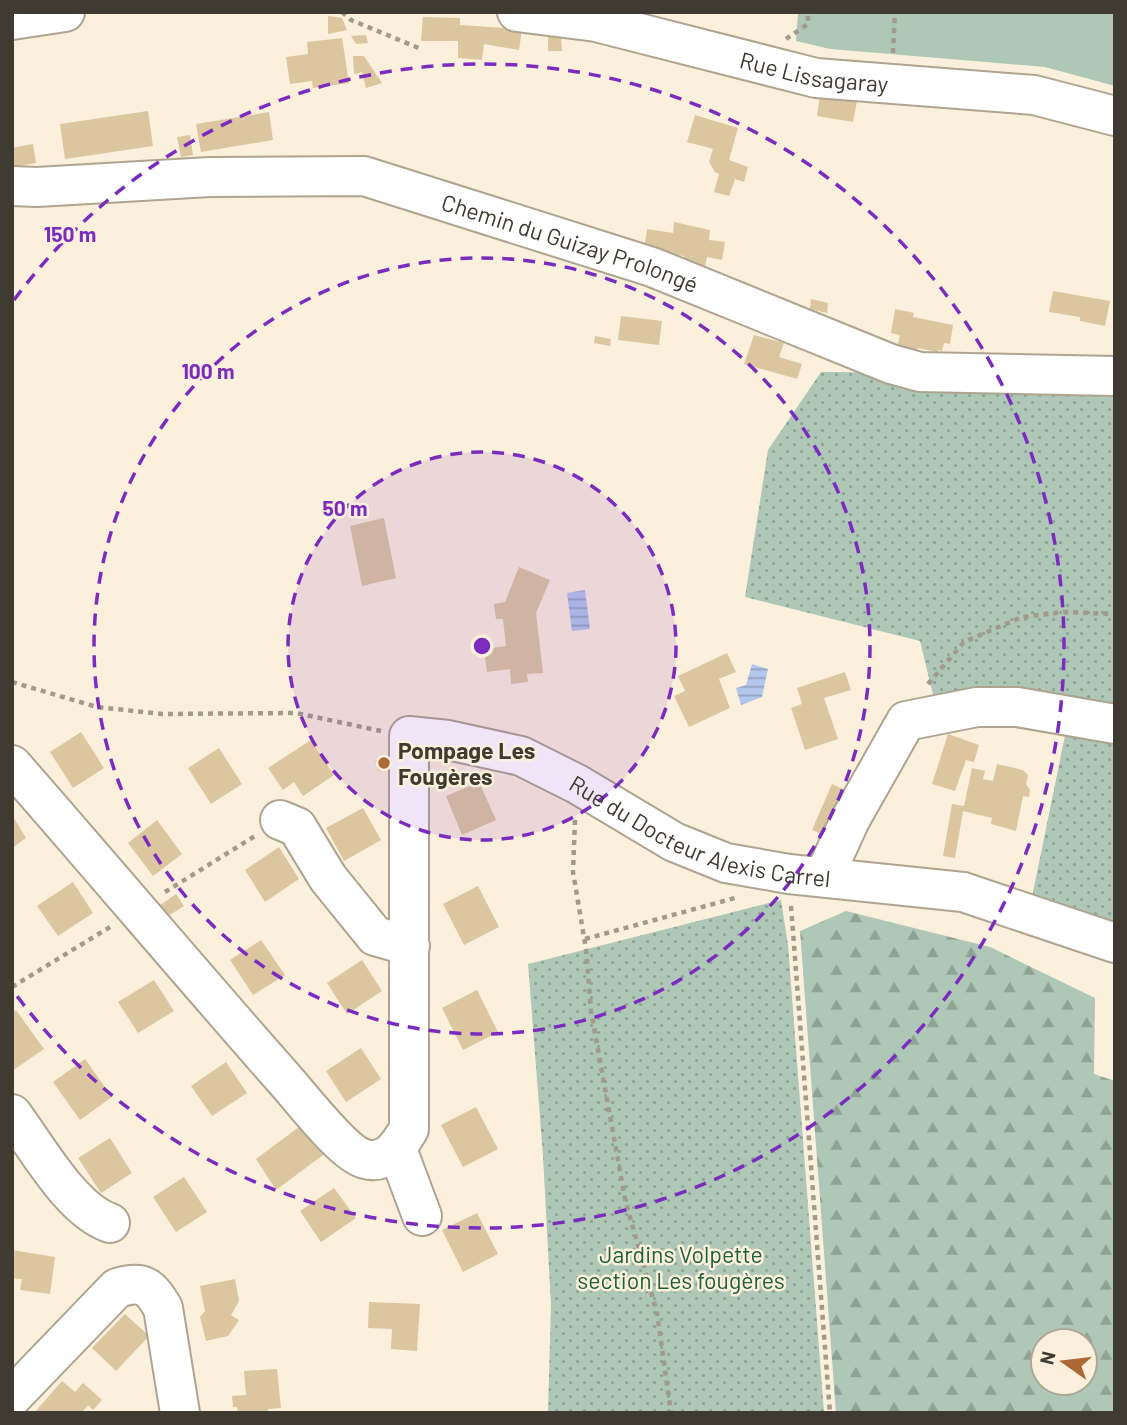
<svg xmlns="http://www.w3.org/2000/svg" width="1127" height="1425" font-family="Barlow,sans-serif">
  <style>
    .forest { fill: url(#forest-firs); fill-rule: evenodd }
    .park { fill: #aec7b7 }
    .garden { fill: url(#garden-dots) }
    .water { fill: url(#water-rules) }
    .building { fill: #dbc6a0 }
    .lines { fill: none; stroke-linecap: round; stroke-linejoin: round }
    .minor-casing { stroke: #aea490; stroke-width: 42 }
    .path { stroke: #a29a8b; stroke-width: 4.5; stroke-dasharray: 5 5; stroke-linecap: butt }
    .minor { stroke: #fff; stroke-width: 38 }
    .ring { fill: none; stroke: #7b2cbf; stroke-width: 3.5; stroke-dasharray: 12 9 }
    .poi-dot { fill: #ac6936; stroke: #fbf0db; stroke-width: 2.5 }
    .labels { text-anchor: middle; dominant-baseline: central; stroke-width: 5; stroke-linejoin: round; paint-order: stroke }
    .street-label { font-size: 23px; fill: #3f3a32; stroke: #fbf0db }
    .poi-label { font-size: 23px; font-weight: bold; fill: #3f3a32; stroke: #fbf0db; text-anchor: start }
    .park-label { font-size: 23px; fill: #1d5e3c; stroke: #fbf0db }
    .centre { fill: #7b2cbf; stroke: #fbf0db; stroke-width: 3.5 }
    .ring-label { font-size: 21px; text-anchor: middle; font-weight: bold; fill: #7b2cbf; stroke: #fbf0db; stroke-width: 5; stroke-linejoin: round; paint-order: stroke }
  </style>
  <defs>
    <pattern id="forest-firs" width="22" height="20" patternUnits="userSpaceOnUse" patternTransform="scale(1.75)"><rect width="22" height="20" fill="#aec7b7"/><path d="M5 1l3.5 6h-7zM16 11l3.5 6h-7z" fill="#8fa395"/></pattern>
    <pattern id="garden-dots" width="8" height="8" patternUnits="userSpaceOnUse" patternTransform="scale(1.75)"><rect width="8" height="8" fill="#aec7b7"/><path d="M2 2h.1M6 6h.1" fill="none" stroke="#8fa395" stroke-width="1.8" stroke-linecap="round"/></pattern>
    <pattern id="water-rules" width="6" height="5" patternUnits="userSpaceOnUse" patternTransform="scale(1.75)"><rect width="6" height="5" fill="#b3c7ec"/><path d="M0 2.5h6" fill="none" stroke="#93a3c0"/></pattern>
  </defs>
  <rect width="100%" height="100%" fill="#fbf0db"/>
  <path class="forest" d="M846,911L990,947L1095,998L1094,1074L1115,1081V1413H836L800,931ZM1043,1341H1085V1383H1043Z"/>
  <path class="park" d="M798,12H1115V86L1045,67L830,49L796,41Z"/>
  <g class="garden">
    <path d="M821,372L1115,374V720L936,707L920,641L745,597L768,450Z"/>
    <path d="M1068,721L1115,729V928L1031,902Z"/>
    <path d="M781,900L788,945L824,1413H548L551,1305L543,1156L528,964Z"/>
  </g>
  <g class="water">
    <path d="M585,590L590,629L572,631L567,593Z"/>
    <path d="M752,664L768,669L762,697L741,705L736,688L746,685Z"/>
  </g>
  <g class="building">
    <path d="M328,16L342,18L347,30L328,34Z"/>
    <path d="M423,17L460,18V25L522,29L519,50L484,44L482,60L458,58V41H421Z"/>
    <path d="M366,35L368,43L356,44L351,36Z"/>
    <path d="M548,37H561L562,51H548Z"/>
    <path d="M342,38L349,83L313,88L312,81L290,84L286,57L308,54L307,42Z"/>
    <path d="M353,56H364L382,83L366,88L362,72L354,74Z"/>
    <path d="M820,95L857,101L853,122L817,116Z"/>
    <path d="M148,111L153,146L65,159L60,124Z"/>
    <path d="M269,112L273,140L201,152L196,124Z"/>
    <path d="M695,115L738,128L729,160L748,167L744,182L735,179L729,196L714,192L719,174L715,172L709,162L713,149L687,142Z"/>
    <path d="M190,135L193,155L181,157L177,137Z"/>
    <path d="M33,144L36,163L12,167V148Z"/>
    <path d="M674,222L710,230L709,240L725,242L722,260L707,257L705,267L684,262V256L676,255L675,263L644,250L647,229L673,233Z"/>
    <path d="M1053,291L1110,301L1105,326L1080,321V317L1049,312Z"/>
    <path d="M811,299L828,303L827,313L810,309Z"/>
    <path d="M895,309L914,313L913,317L953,325L950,344L944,343L942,351L938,350V352L917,348L916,352L897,347L900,335L891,333Z"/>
    <path d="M621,316L662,321L659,345L618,340Z"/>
    <path d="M754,335L784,343L779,357L802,364L797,379L744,364Z"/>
    <path d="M595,336L611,339L610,346L594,343Z"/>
    <path d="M384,518L396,578L362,586L350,526Z"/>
    <path d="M519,567L550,580L536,613L543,673L527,674L528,682L511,684L510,669L487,672L484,649L506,646L503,619H496L494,604L505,602Z"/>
    <path d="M727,653L736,672L719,679L730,708L689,727L674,696L685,691L678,676Z"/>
    <path d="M845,672L851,690L824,698L838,739L805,750L791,708L802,704L797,688Z"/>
    <path d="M81,732L104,768L73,788L50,752Z"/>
    <path d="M948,734L979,745L974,762L966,760L955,791L932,784Z"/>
    <path d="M311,740L334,775L303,796L294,782L283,790L268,768Z"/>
    <path d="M219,748L242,784L211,804L188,768Z"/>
    <path d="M390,756L393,765L379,771L375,762Z"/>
    <path d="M997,764L1023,770L1028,775L1026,784L1030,790L1029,797L1023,796L1016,831L991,824L992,818L963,811L955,858L943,856L952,804L964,806L972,768L985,771L983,779L993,781Z"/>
    <path d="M479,782L496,820L462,835L446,796Z"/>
    <path d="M832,784L851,793L831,838L812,830Z"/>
    <path d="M363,808L381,840L344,861L326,828Z"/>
    <path d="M12,815L26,838L12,848Z"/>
    <path d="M157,820L182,854L153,876L128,843Z"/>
    <path d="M279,847L299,879L265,902L245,870Z"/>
    <path d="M73,882L93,913L58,936L37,906Z"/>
    <path d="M478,886L499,927L464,945L443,904Z"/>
    <path d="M176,894L184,906L165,918L156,908Z"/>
    <path d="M261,940L285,975L253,995L230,960Z"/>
    <path d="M362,960L382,991L347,1014L327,983Z"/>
    <path d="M154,980L174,1011L138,1033L118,1002Z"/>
    <path d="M477,990L498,1032L463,1050L442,1008Z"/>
    <path d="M16,1010L44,1049L12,1071V1013Z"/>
    <path d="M361,1048L381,1079L346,1102L326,1071Z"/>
    <path d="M85,1059L112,1097L80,1120L53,1082Z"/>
    <path d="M226,1062L247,1093L212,1116L191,1086Z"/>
    <path d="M476,1107L498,1149L463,1167L441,1125Z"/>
    <path d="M303,1124L327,1152L276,1190L256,1159Z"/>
    <path d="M110,1138L132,1173L101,1193L78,1158Z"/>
    <path d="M184,1177L207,1212L176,1232L153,1197Z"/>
    <path d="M334,1188L356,1218L321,1242L300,1211Z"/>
    <path d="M477,1213L498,1254L463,1272L442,1230Z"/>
    <path d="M12,1250L55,1257L50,1294L20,1290L22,1279L12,1278Z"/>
    <path d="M235,1279L239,1301L231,1315L239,1320L228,1336L206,1341L200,1317L205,1311L200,1286Z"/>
    <path d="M369,1302L420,1304L417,1351L391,1349L392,1329L368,1328Z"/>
    <path d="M125,1314L149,1336L116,1371L92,1348Z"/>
    <path d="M277,1369L281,1408L268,1409V1413H238L237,1407H233L232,1396L246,1395L244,1371Z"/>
    <path d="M62,1381L75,1392L83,1383L102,1400L93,1410L88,1405L82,1413H34Z"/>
  </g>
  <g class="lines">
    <defs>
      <g id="minor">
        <path id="s1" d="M517,12L596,22L816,78L1034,95L1115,116"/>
        <path d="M12,20L65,12"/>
        <path id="s2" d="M12,186L37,187L210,177L364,176L652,267L891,364L920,372L1115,376"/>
        <path id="s3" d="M12,765C104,870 194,977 286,1081C302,1099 344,1154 365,1159C387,1165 399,1146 409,1129V736L448,740L521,756L577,784L674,842L726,863L789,874L963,892L1115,943"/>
        <path d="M280,820L297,827L328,878L375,936L410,946"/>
        <path d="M824,877L850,820L906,721L977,707H1017L1115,724"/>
        <path d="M12,1114C37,1147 71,1210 110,1223"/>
        <path d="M397,1149L422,1216"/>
        <path d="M12,1397L117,1288C143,1280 150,1286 163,1308L180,1413"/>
      </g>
    </defs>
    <use href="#minor" class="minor-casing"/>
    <g class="path">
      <path d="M342,12L351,20L421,49"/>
      <path d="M786,39L808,24V12"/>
      <path d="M893,53L895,12"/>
      <path d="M12,682L97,707L162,714L296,713L381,731"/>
      <path d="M928,684L964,642L1022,617L1065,612L1115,614"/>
      <path d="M575,820L573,872L586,949L591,1011L625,1199L657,1313L671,1413"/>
      <path d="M165,892L255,836"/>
      <path d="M791,906L830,1413"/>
      <path d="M585,939L735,898"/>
      <path d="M12,987L110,927"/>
    </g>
    <use href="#minor" class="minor"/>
  </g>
  <circle cx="482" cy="646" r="194" fill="#7b2cbf" fill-opacity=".12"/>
  <g class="ring">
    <circle cx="482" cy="646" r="194"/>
    <circle cx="482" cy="646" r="388"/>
    <path d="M14 300A582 582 0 1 1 14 992"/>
  </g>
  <circle class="poi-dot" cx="384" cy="763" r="7"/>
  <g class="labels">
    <g class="street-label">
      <text stroke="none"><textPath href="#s1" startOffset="304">Rue Lissagaray</textPath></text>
      <text stroke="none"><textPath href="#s2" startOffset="569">Chemin du Guizay Prolongé</textPath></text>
      <text stroke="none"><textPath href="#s3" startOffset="1292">Rue du Docteur Alexis Carrel</textPath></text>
    </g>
    <g class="poi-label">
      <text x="398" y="750">Pompage Les<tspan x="398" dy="26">Fougères</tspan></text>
    </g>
    <g class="park-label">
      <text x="681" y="1254">Jardins Volpette<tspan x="681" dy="26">section Les fougères</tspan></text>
    </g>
  </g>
  <circle cx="482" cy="646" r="10" class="centre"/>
  <g class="ring-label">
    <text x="70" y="242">150 m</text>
    <text x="208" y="379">100 m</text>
    <text x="345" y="516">50 m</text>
  </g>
  <rect width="1127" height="1425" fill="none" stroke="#3f3a32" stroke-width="28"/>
  <g transform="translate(1064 1362) rotate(284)"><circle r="33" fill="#fbf0db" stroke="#b0a797" stroke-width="2"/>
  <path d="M0-5L12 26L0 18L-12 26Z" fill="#ac6936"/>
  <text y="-10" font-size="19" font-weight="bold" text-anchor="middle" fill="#3f3a32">N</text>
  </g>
</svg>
